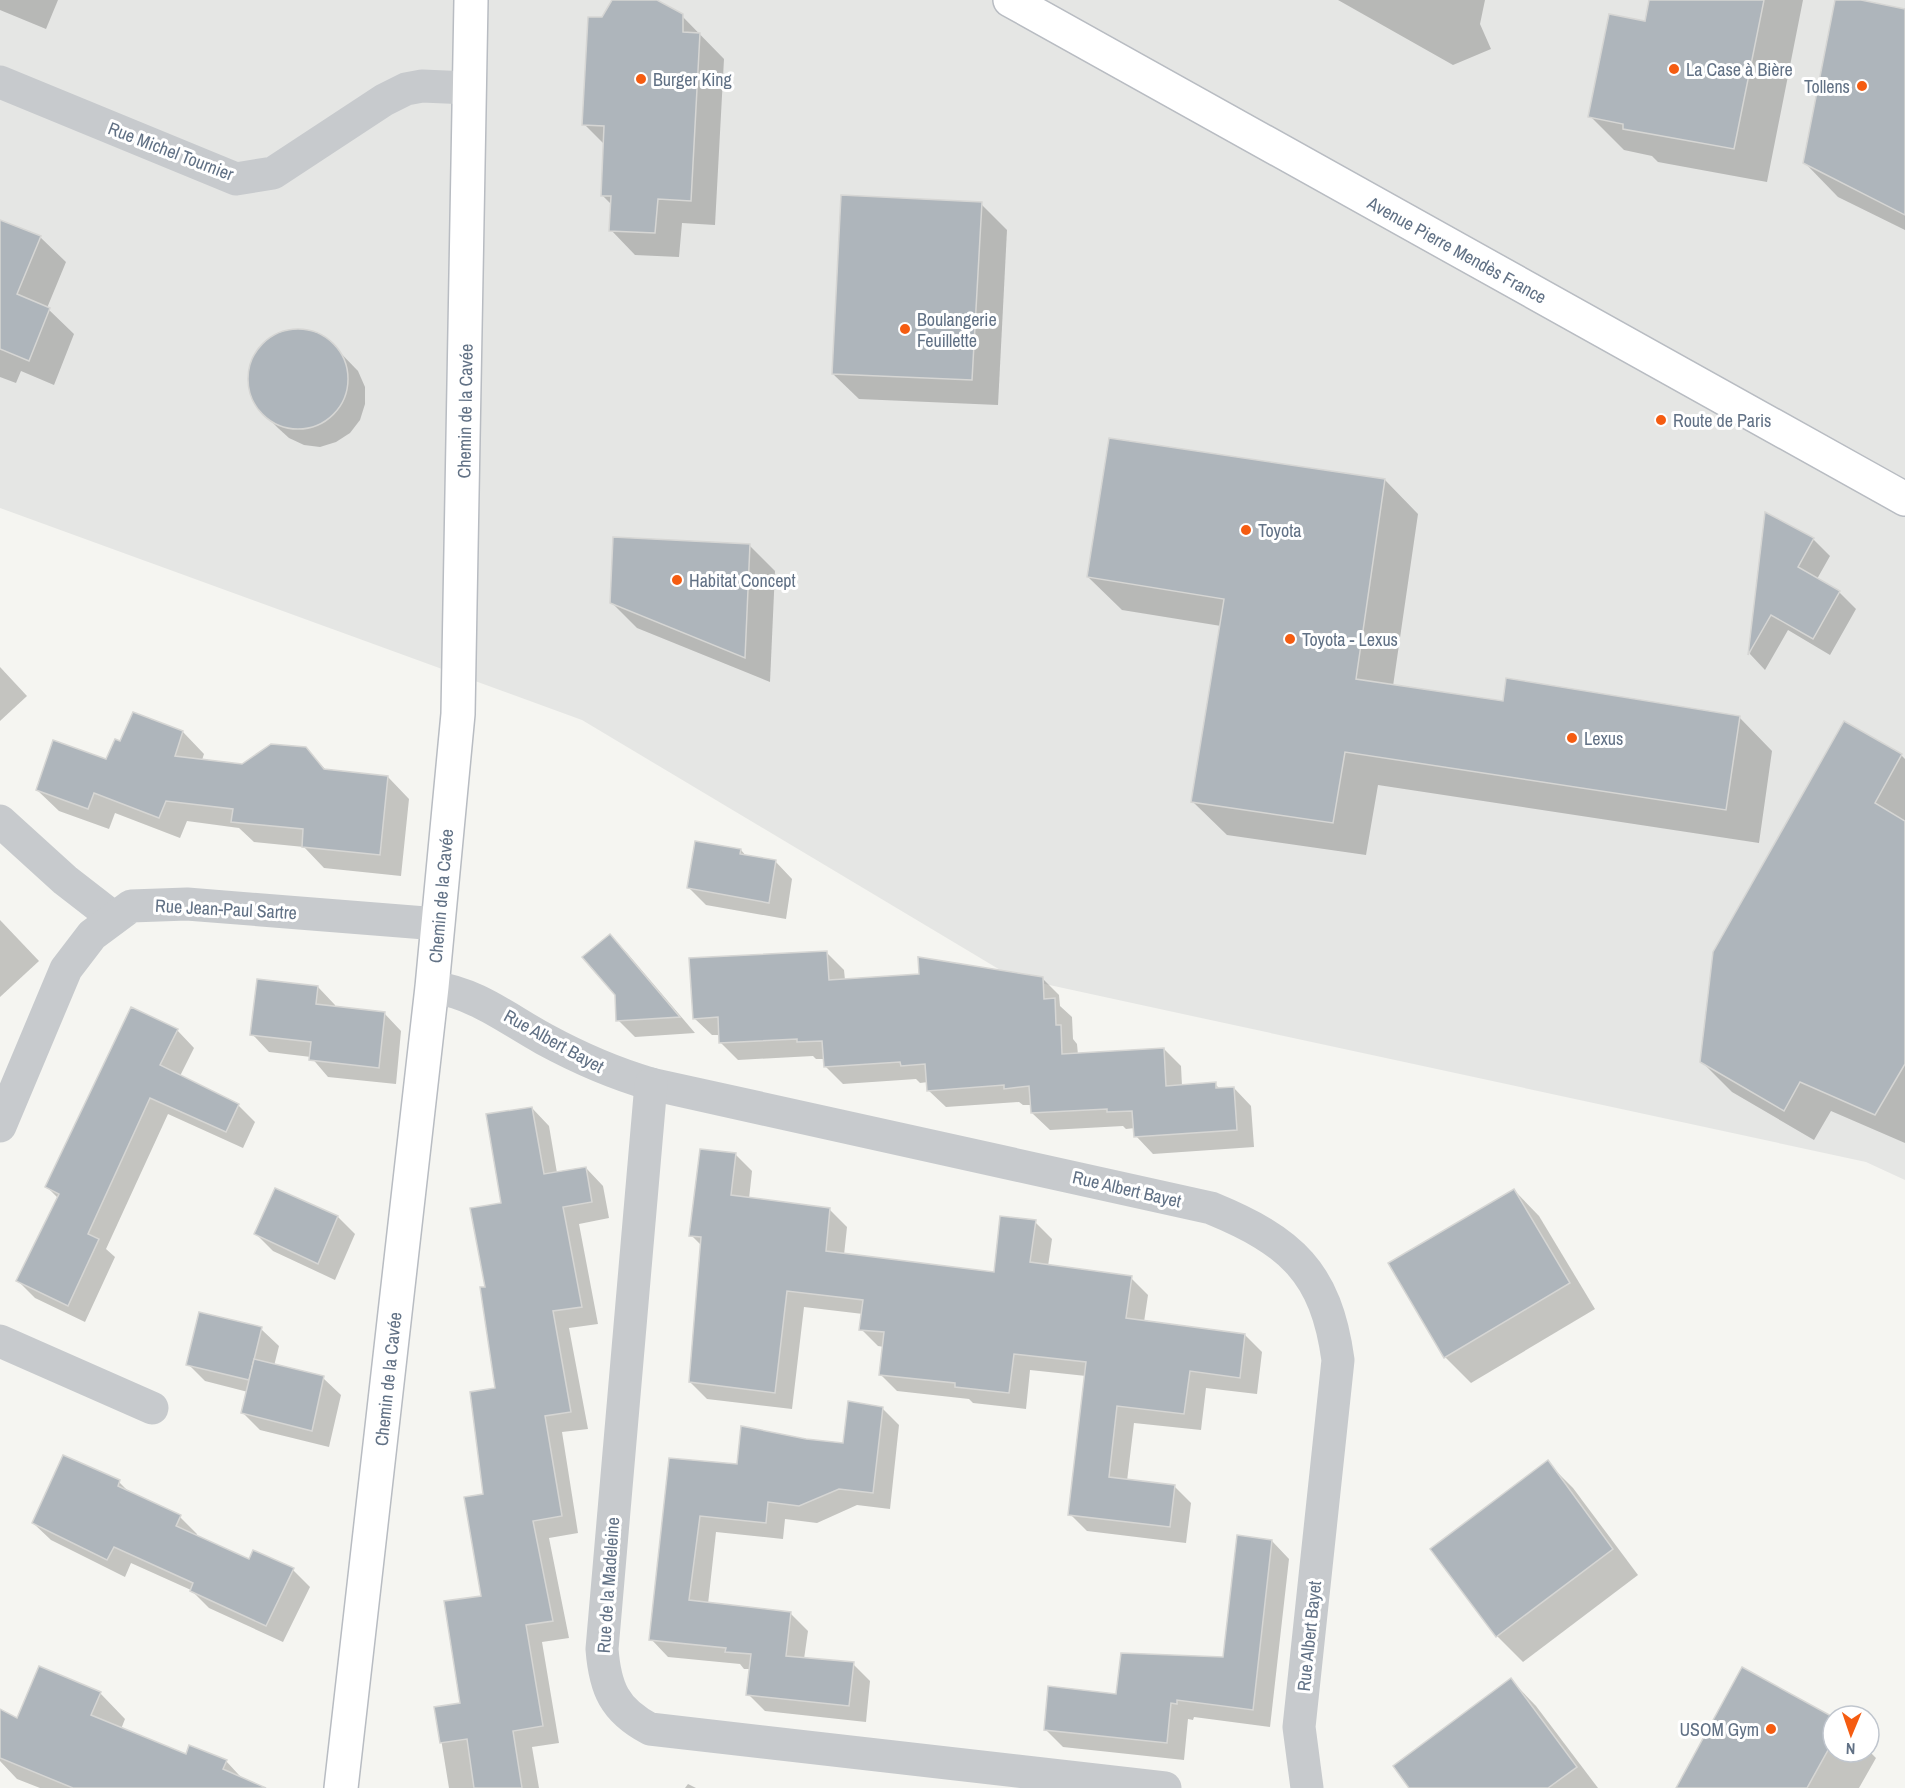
<svg xmlns="http://www.w3.org/2000/svg" width="1905" height="1788" font-family="'Archivo Narrow',sans-serif">
  <style>
    .built { fill: #e5e6e4 }
    .shadow { fill: #0003 }
    .building { fill: #aeb5bb; stroke: #d6d6d4; stroke-width: 1.5 }
    .lines { fill: none; stroke-linecap: round; stroke-linejoin: round }
    .secondary-casing { stroke: #b8bcc2; stroke-width: 36 }
    .street { stroke: #c7cacd; stroke-width: 33 }
    .secondary { stroke: #fff; stroke-width: 33 }
    .poi-dot { fill: #f55c11; stroke: #fff; stroke-width: 2 }
    .labels { text-anchor: middle; dominant-baseline: central; stroke-width: 6; stroke-linejoin: round; paint-order: stroke }
    .poi-label { font-size: 18px; fill: #617185; stroke: #fff; text-anchor: start }
    .street-label { font-size: 18px; fill: #617185; stroke: #fff }
  </style>
  <rect width="100%" height="100%" fill="#f5f5f1"/>
  <path class="built" d="M0,0H1905V1180L1866,1162L1012,977L582,720L0,508Z"/>
  <g class="shadow">
    <path d="M0,0H58L46,29L0,10Z"/>
    <path d="M614,0H654L682,16L724,59L715,225L682,223L679,257L635,255L611,230L612,205L602,195L605,145L584,124L603,19Z"/>
    <path d="M1338,0H1485L1480,24L1491,49L1453,65Z"/>
    <path d="M1650,0H1803L1767,182L1658,162L1652,156L1624,150L1590,116L1646,23Z"/>
    <path d="M1837,0H1853L1905,10V230L1838,197L1805,163Z"/>
    <path d="M981,204L1007,230L998,405L859,399L833,374Z"/>
    <path d="M0,221L40,237L66,262L47,308L74,334L54,385L21,371L16,383L0,377Z"/>
    <path d="M298,330L314,333L329,341L358,371L365,387V404L360,420L350,433L336,442L320,447L304,445L289,438L278,428L260,410L252,396L249,381L251,365L269,340L283,333Z"/>
    <path d="M1385,480L1418,514L1393,686L1504,703L1739,717L1772,751L1759,843L1378,785L1366,855L1227,835L1193,802L1221,626L1122,610L1088,577Z"/>
    <path d="M1766,514L1813,539L1830,556L1817,579L1839,592L1856,609L1830,655L1788,630L1765,670L1750,654Z"/>
    <path d="M749,545L775,571L770,682L637,628L611,602Z"/>
    <path d="M0,667L27,696L0,721Z"/>
    <path d="M183,732L204,754L202,760L242,765L305,748L327,771L388,777L409,799L401,876L324,868L304,847L254,842L239,828L187,821L180,838L115,813L109,829L59,811L37,790L107,761L121,743Z"/>
    <path d="M1901,755L1905,759V1143L1831,1111L1814,1140L1732,1092L1702,1062Z"/>
    <path d="M741,850L747,857L775,861L792,879L786,919L706,905L689,888Z"/>
    <path d="M0,920L39,961L0,997Z"/>
    <path d="M610,936L627,953L695,1033L635,1037L618,1020Z"/>
    <path d="M826,952L844,970L845,980L1042,978L1059,995L1060,1006L1072,1017L1073,1039L1077,1044L1078,1055L1164,1049L1181,1066L1182,1086L1215,1084L1220,1089L1234,1088L1251,1106L1254,1147L1153,1154L1136,1136L1135,1128L1126,1129L1123,1126L1050,1130L1032,1113V1105H1023L1019,1102L946,1107L928,1090V1082L920,1083L916,1079L843,1084L825,1066V1059H816L813,1056L738,1060L721,1043V1035H712L694,1018Z"/>
    <path d="M318,987L335,1005V1008L384,1013L401,1031L396,1084L328,1077L311,1057L269,1052L252,1034Z"/>
    <path d="M177,1030L194,1048L180,1076L238,1105L255,1122L243,1148L168,1114L106,1249L115,1257L85,1322L35,1298L18,1281L58,1198L47,1187Z"/>
    <path d="M532,1108L549,1126L557,1173L586,1168L603,1186L609,1218L579,1224L598,1324L569,1328L588,1429L562,1432L578,1533L549,1538L569,1638L542,1642L559,1743L532,1747L539,1788H449L436,1708L462,1704L483,1597L485,1495L497,1389L487,1288L503,1204Z"/>
    <path d="M735,1154L752,1171L749,1199L830,1210L847,1227L844,1255L996,1274L1035,1222L1052,1239L1048,1266L1131,1278L1148,1295L1144,1322L1245,1335L1262,1352L1257,1394L1206,1388L1201,1430L1134,1423L1127,1481L1174,1486L1191,1503L1186,1543L1087,1531L1070,1514L1086,1376L1030,1370L1026,1409L973,1403L969,1399L897,1391L880,1374L884,1347L878,1346L861,1329L863,1314L804,1307L792,1409L707,1399L690,1382L702,1246L691,1235Z"/>
    <path d="M1514,1190L1539,1216L1595,1309L1471,1383L1445,1357Z"/>
    <path d="M338,1217L355,1234L335,1280L273,1251L256,1234Z"/>
    <path d="M261,1329L279,1346L274,1366L323,1378L341,1395L329,1447L260,1430L243,1413L248,1392L205,1381L188,1364Z"/>
    <path d="M882,1408L899,1425L890,1509L857,1505L817,1523L785,1519L783,1539L716,1532L708,1604L790,1613L808,1631L804,1659L853,1664L870,1681L866,1722L765,1711L748,1694L751,1669H744L740,1664L668,1657L651,1639L670,1460L738,1466L844,1445Z"/>
    <path d="M1547,1462L1573,1488L1638,1575L1523,1662L1497,1636L1432,1549Z"/>
    <path d="M119,1482L131,1494L180,1517L197,1534L196,1537L250,1561L293,1570L310,1587L283,1642L209,1608L191,1590L131,1563L125,1577L51,1540L33,1523Z"/>
    <path d="M1272,1541L1289,1559L1270,1727L1194,1717L1193,1720L1188,1719L1184,1760L1063,1747L1045,1729L1118,1696L1224,1658Z"/>
    <path d="M1511,1680L1536,1706L1598,1788H1411Z"/>
    <path d="M100,1693L125,1719L121,1729L187,1756L226,1761L251,1788H40L17,1779L0,1761V1733L18,1720Z"/>
    <path d="M1833,1719V1752L1869,1751L1876,1758L1859,1788H1678Z"/>
    <path d="M688,1784L696,1788H685Z"/>
  </g>
  <g class="building">
    <path d="M612,0H657L683,14V32L700,33L691,201L658,199L655,233L609,231L611,196H601L604,126L582,125L588,17H602Z"/>
    <path d="M1649,0H1764L1734,149L1623,129V124L1588,117L1609,14L1645,21Z"/>
    <path d="M1835,0H1861L1905,9V215L1803,163Z"/>
    <path d="M841,195L982,202L972,380L832,374Z"/>
    <path d="M0,220L41,236L17,294L50,308L29,361L0,349Z"/>
    <circle cx="298" cy="379" r="50"/>
    <path d="M1109,438L1385,479L1356,679L1503,701L1506,678L1740,716L1726,810L1345,752L1333,823L1191,802L1224,599L1087,577Z"/>
    <path d="M1765,512L1814,538L1798,567L1840,591L1813,639L1771,615L1748,655Z"/>
    <path d="M613,537L750,544L745,658L610,603Z"/>
    <path d="M133,712L183,731L175,756L242,764L271,744L306,747L324,769L388,776L380,855L302,847L303,829L231,822L233,809L166,801L159,818L94,793L88,809L36,790L53,740L106,759L115,739L120,741Z"/>
    <path d="M1844,721L1902,754L1875,803L1905,821V1064L1875,1115L1800,1082L1784,1111L1700,1062L1713,952Z"/>
    <path d="M695,841L741,849L740,854L776,860L769,903L687,888Z"/>
    <path d="M610,934L680,1017L616,1021L615,995L582,957Z"/>
    <path d="M827,951L829,980L919,974L918,957L1043,977L1044,999L1055,998L1056,1025H1061L1062,1054L1164,1048L1166,1086L1216,1082V1088L1234,1087L1237,1130L1134,1137L1132,1111L1107,1112V1109L1031,1113L1029,1086L1004,1089V1085L927,1091L925,1064L901,1066L900,1062L824,1067L822,1041L797,1042V1039L719,1043L718,1017L693,1019L689,958Z"/>
    <path d="M257,979L318,986L316,1004L385,1012L379,1068L309,1060L311,1042L250,1035Z"/>
    <path d="M131,1007L178,1029L160,1065L239,1104L226,1132L150,1098L88,1234L99,1239L68,1306L16,1281L59,1194L45,1187Z"/>
    <path d="M532,1107L544,1174L586,1167L592,1202L563,1207L582,1307L553,1311L571,1412L545,1416L562,1516L533,1521L553,1621L526,1625L543,1726L513,1731L522,1788H474L467,1739L440,1743L434,1707L460,1703L444,1601L481,1596L464,1497L483,1494L470,1392L495,1388L480,1287H485L470,1208L501,1203L486,1114Z"/>
    <path d="M700,1149L736,1153L731,1195L830,1208L826,1251L994,1272L1000,1216L1036,1220L1030,1262L1132,1276L1126,1318L1245,1334L1240,1378L1190,1371L1184,1414L1117,1406L1109,1477L1175,1485L1170,1527L1068,1515L1086,1362L1014,1354L1009,1393L955,1387V1383L879,1375L884,1332L859,1330L863,1300L787,1291L775,1393L689,1382L701,1237L689,1236Z"/>
    <path d="M275,1188L338,1216L318,1264L254,1234Z"/>
    <path d="M1514,1189L1570,1283L1444,1358L1388,1263Z"/>
    <path d="M199,1312L262,1327L249,1380L186,1365Z"/>
    <path d="M254,1359L324,1376L312,1431L241,1413Z"/>
    <path d="M848,1401L883,1407L873,1493L839,1489L799,1506L768,1502L766,1523L700,1516L689,1600L791,1612L786,1656L854,1662L849,1706L746,1695L751,1654L725,1652L726,1648L649,1640L669,1458L737,1464L741,1426L806,1439L843,1443Z"/>
    <path d="M63,1455L120,1480L118,1486L181,1515L176,1526L249,1559L253,1550L294,1568L266,1626L190,1591L193,1583L114,1547L107,1560L32,1523Z"/>
    <path d="M1548,1460L1613,1549L1496,1637L1430,1549Z"/>
    <path d="M1237,1535L1272,1540L1253,1710L1177,1700V1704L1171,1703L1167,1743L1044,1730L1048,1686L1116,1694L1121,1653L1223,1657Z"/>
    <path d="M39,1666L101,1692L91,1715L186,1754L189,1745L227,1760L223,1769L266,1788H73L0,1758V1709L17,1718Z"/>
    <path d="M1742,1667L1833,1717V1741L1807,1788H1676Z"/>
    <path d="M1511,1678L1577,1767L1548,1788H1409L1393,1766Z"/>
  </g>
  <g class="lines">
    <defs>
      <g id="secondary">
        <path d="M1010,0L1905,499"/>
        <path d="M341,1788L432,987L458,714L471,0"/>
      </g>
    </defs>
    <use href="#secondary" class="secondary-casing"/>
    <g class="street">
      <path d="M0,82L236,179L273,173L384,100L406,89L422,86L469,88"/>
      <path d="M0,821L65,880L114,918"/>
      <path d="M432,987C476,993 506,1018 544,1039C579,1058 613,1073 651,1084L1211,1208C1291,1241 1326,1272 1338,1360L1299,1727L1307,1788"/>
      <path d="M651,1084L602,1649C605,1688 614,1710 650,1729L1165,1788"/>
      <path d="M0,1126L66,969L92,935L131,906L187,904L438,924"/>
      <path d="M0,1341L152,1408"/>
    </g>
    <use href="#secondary" class="secondary"/>
  </g>
  <g class="poi-dot">
    <circle cx="1674" cy="69" r="6"/>
    <circle cx="641" cy="79" r="6"/>
    <circle cx="1862" cy="86" r="6"/>
    <circle cx="905" cy="329" r="6"/>
    <circle cx="1661" cy="420" r="6"/>
    <circle cx="1246" cy="530" r="6"/>
    <circle cx="677" cy="580" r="6"/>
    <circle cx="1290" cy="639" r="6"/>
    <circle cx="1572" cy="738" r="6"/>
    <circle cx="1771" cy="1729" r="6"/>
  </g>
  <g class="labels">
    <g class="poi-label">
      <text x="1686" y="69">La Case à Bière</text>
      <text x="653" y="79">Burger King</text>
      <text x="1850" y="86" text-anchor="end">Tollens</text>
      <text x="917" y="319">Boulangerie<tspan x="917" dy="21">Feuillette</tspan></text>
      <text x="1673" y="420">Route de Paris</text>
      <text x="1258" y="530">Toyota</text>
      <text x="689" y="580">Habitat Concept</text>
      <text x="1302" y="639">Toyota - Lexus</text>
      <text x="1584" y="738">Lexus</text>
      <text x="1759" y="1729" text-anchor="end">USOM Gym</text>
    </g>
    <g class="street-label">
      <text transform="translate(171 151) rotate(21)">Rue Michel Tournier</text>
      <text transform="translate(1457 250) rotate(29)">Avenue Pierre Mendès France</text>
      <text transform="translate(465 411) rotate(-89)">Chemin de la Cavée</text>
      <text transform="translate(441 896) rotate(-85)">Chemin de la Cavée</text>
      <text transform="translate(226 909) rotate(3)">Rue Jean-Paul Sartre</text>
      <text transform="translate(554 1041) rotate(29)">Rue Albert Bayet</text>
      <text transform="translate(1127 1189) rotate(13)">Rue Albert Bayet</text>
      <text transform="translate(388 1379) rotate(-84)">Chemin de la Cavée</text>
      <text transform="translate(608 1585) rotate(-86)">Rue de la Madeleine</text>
      <text transform="translate(1309 1636) rotate(-84)">Rue Albert Bayet</text>
    </g>
  </g>
  <g transform="translate(1851 1734) rotate(182)"><circle r="28" fill="#ffffff" stroke="#c0c6ce" stroke-width="1.5"/>
  <path d="M0-4.5L10 22L0 15L-10 22Z" fill="#f55c11"/>
  <text y="-9" font-size="16" font-weight="bold" text-anchor="middle" fill="#617185">N</text>
  </g>
</svg>
